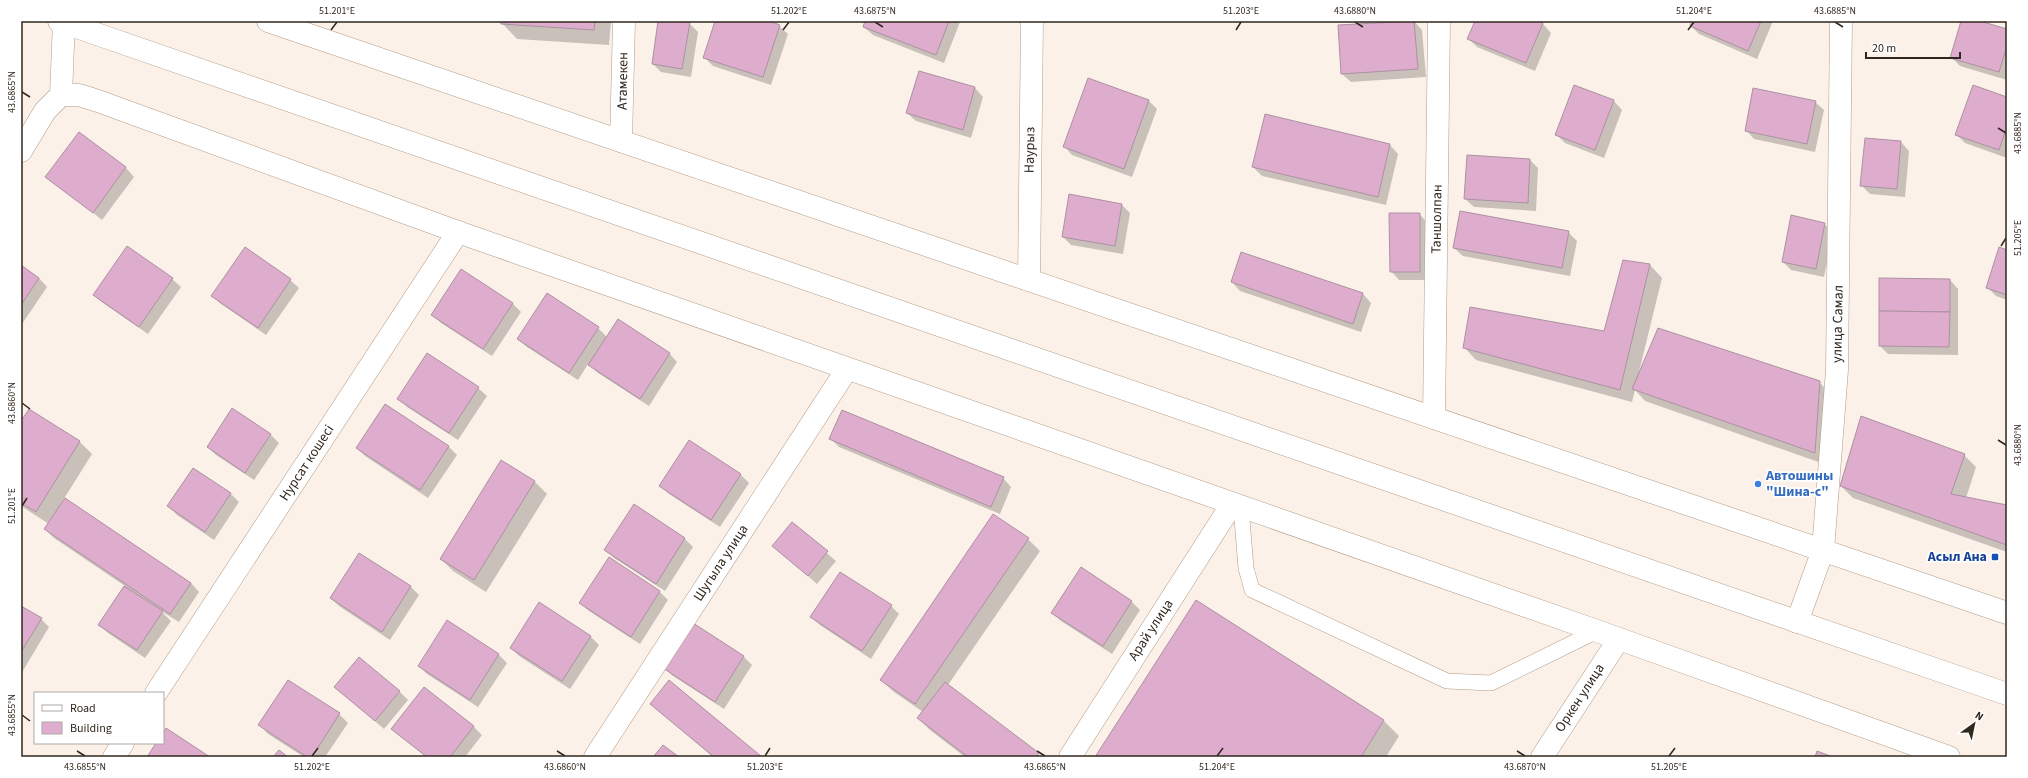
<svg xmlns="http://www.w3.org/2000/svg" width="2028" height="778" font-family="'Source Sans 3',sans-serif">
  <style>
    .shadow { fill: #0003 }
    .building { fill: #deaccc; stroke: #ac91a2 }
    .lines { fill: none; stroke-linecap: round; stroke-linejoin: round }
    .lane-casing { stroke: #b39c87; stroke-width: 16 }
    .street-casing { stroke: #b39c87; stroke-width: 23 }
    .secondary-casing { stroke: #b39c87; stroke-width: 23 }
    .lane { stroke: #fff; stroke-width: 15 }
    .street { stroke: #fff; stroke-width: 22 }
    .secondary { stroke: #fff; stroke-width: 22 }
    .ticks { fill: none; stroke: #30271e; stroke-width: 1.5 }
    .shop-dot { fill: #3f7fe0; stroke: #fff; stroke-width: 1.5 }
    .transit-dot { fill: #1a4fb4; stroke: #fff; stroke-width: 1.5 }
    .labels { text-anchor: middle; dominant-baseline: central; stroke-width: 3.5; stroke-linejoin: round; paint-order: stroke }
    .street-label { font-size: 14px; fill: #30271e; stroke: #fff }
    .shop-label { font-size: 14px; font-weight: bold; fill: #366cbe; stroke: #fff; text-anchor: start }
    .transit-label { font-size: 14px; font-weight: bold; fill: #164399; stroke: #fff; text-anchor: end }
    .neatline { fill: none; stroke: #30271e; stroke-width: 1.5 }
    .ticks-label { font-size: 10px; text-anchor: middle; fill: #30271e }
  </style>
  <rect width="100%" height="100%" fill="#fbf1e8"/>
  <g class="shadow">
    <path d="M502,21H611L609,45L517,39L502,23Z"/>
    <path d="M659,21L689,23L698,32L691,77L661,72L653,64Z"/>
    <path d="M716,21H765L779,26L788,34L771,85L713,66L704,57Z"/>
    <path d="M866,21H959L960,22L944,63L873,35L864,27Z"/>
    <path d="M1414,21L1422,30L1426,77L1351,82L1342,74L1339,26Z"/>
    <path d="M1476,21H1535L1543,24L1551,33L1535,71L1477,47L1469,39Z"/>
    <path d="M1693,21H1773L1757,59L1699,34L1691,26Z"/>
    <path d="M1962,21H1977L2007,30V80L1960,66L1951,57Z"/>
    <path d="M920,72L975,88L983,97L971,138L916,121L907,113Z"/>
    <path d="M1575,86L1614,101L1622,110L1604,158L1565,143L1556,134Z"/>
    <path d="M2007,98V158L1965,143L1957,135Z"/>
    <path d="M1149,101L1157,109L1132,177L1072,155L1064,146Z"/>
    <path d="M1815,102L1824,110L1815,152L1754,139L1746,130Z"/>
    <path d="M1266,115L1390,145L1398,154L1386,205L1262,176L1253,167Z"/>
    <path d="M79,134L126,168L134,177L102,220L47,176Z"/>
    <path d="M1901,142L1909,151L1905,197L1870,194L1861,185Z"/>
    <path d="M1530,160L1538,168L1536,211L1474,207L1465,199Z"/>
    <path d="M1121,204L1130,213L1123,254L1071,245L1063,237Z"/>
    <path d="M1419,214L1428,223V280H1399L1391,271Z"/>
    <path d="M1824,224L1833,232L1824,277L1791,270L1783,262Z"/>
    <path d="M1568,232L1577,241L1570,276L1463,256L1454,248Z"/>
    <path d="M2007,251V300L1996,296L1988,288Z"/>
    <path d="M1242,253L1363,294L1371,303L1361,332L1240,291L1232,282Z"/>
    <path d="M1624,261L1650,265L1662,278L1639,372L1819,382L1832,395L1827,465L1645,401L1635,390L1632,402L1476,360L1464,347L1605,332Z"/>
    <path d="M21,266L39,278L47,287L22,324Z"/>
    <path d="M172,279L181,287L148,334L103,303L94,295Z"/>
    <path d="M290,280L299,288L266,335L221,304L213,296Z"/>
    <path d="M1950,280L1958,289V355L1888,354L1880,346Z"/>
    <path d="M512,303L521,312L492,356L441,323L433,315Z"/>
    <path d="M598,328L607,337L669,353L677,362L649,406L598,373L588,364L578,380L527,347L518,339Z"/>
    <path d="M478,388L487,396L458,440L407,407L399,399Z"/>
    <path d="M29,410L80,442L92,454L60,505L61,506L66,500L191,583L199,592L179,622L161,611L171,621L145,658L108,633L100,625L125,586L54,538L45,529L49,524L21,506V423Z"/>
    <path d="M270,434L279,443L254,480L216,455L208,447Z"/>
    <path d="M831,439L1003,478L1011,487L1000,514L839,447Z"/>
    <path d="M448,446L457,455L428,498L365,456L357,448Z"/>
    <path d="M1964,455L1976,467L1966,498L2007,506V552L1853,498L1841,486Z"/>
    <path d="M501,461L535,482L547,494L486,592L453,571L441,559Z"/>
    <path d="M193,469L231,494L239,502L214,540L177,515L168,506Z"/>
    <path d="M740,474L749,483L720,527L669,494L660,486Z"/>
    <path d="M634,506L685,539L693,547L665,591L614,558L605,550Z"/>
    <path d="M792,523L836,561L817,584L774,546Z"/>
    <path d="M1028,539L1040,551L948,685L1041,757H965L930,730L918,718L923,712L894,692L881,680Z"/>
    <path d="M360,554L411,587L419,595L390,640L339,606L331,598Z"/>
    <path d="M609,559L660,592L668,600L640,644L589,611L580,603Z"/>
    <path d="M1081,568L1132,602L1140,610L1112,654L1061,621L1052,613Z"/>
    <path d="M1197,601L1384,721L1399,736L1386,757H1097Z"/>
    <path d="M891,606L899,614L871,659L820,625L811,617Z"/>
    <path d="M21,607L41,619L49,627L21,674Z"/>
    <path d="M448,622L499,655L507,663L478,707L427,674L419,666Z"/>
    <path d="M693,624L744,657L752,665L724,709L673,676L664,668Z"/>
    <path d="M591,637L599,645L570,689L519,656L511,648Z"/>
    <path d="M288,681L339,714L348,723L325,757H304L268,734L260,725Z"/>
    <path d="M335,687L399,691L408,700L384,729Z"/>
    <path d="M651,704L760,757H713Z"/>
    <path d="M473,726L482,735L465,757H426L393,729Z"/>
  </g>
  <g class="building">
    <path d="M501,21H595L594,30L501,24Z"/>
    <path d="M658,21L690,22L682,69L652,64Z"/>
    <path d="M715,21H769L780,25L763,77L703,58Z"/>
    <path d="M865,21H949L936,55L863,27Z"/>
    <path d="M1414,21L1418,69L1341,74L1338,25Z"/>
    <path d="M1475,21H1537L1543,23L1526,63L1467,39Z"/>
    <path d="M1692,21H1761L1748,51L1690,26Z"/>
    <path d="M1961,21H1980L2007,29V46L1999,72L1950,58Z"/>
    <path d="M919,71L975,87L963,130L906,113Z"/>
    <path d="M1088,78L1149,100L1124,169L1063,147Z"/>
    <path d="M1574,85L1614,100L1595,150L1555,135Z"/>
    <path d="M1973,85L2007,97V127L1999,150L1955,135Z"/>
    <path d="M1753,88L1816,101L1807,144L1745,131Z"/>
    <path d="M1265,114L1390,144L1378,197L1252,167Z"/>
    <path d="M79,132L126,167L93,213L45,177Z"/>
    <path d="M1865,138L1901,141L1897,189L1860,186Z"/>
    <path d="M1467,155L1530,159L1528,203L1464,199Z"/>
    <path d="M1069,194L1122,204L1115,246L1062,237Z"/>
    <path d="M1460,211L1569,231L1562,268L1453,248Z"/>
    <path d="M1389,213H1420V272H1390Z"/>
    <path d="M1791,215L1825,223L1816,269L1782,262Z"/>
    <path d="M127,246L173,278L139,327L93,295Z"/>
    <path d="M245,247L291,279L258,328L211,296Z"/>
    <path d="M1999,247L2007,250V295L1986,288Z"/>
    <path d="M1241,252L1363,293L1353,324L1231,282Z"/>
    <path d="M1623,260L1650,264L1620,390L1463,348L1470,307L1604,331Z"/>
    <path d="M21,265L39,278L21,305Z"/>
    <path d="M461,269L513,303L483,349L431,315Z"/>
    <path d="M1879,278L1950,279V312L1879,311Z"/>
    <path d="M547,293L599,327L569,373L517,339Z"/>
    <path d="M1879,311L1950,312L1949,347L1879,346Z"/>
    <path d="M618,319L670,353L640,399L588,365Z"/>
    <path d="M1658,328L1820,381L1815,453L1632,389Z"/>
    <path d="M427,353L479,387L449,433L397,399Z"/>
    <path d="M385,404L449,446L420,490L356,448Z"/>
    <path d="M232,408L271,434L245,473L207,447Z"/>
    <path d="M29,409L80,441L36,512L21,503V421Z"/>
    <path d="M842,410L1004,477L991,507L829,439Z"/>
    <path d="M1861,416L1965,454L1951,494L2007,505V545L1840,486Z"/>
    <path d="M689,440L741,474L711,520L659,486Z"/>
    <path d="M501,460L535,481L474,580L440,559Z"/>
    <path d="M193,468L231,493L205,532L167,506Z"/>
    <path d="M65,498L191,583L170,614L44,529Z"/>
    <path d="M634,504L685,538L656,584L604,550Z"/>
    <path d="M993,514L1029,538L915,704L880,680Z"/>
    <path d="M792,522L828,551L808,576L772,546Z"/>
    <path d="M359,553L411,586L382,632L330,598Z"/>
    <path d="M609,557L660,591L631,637L579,603Z"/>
    <path d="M1081,567L1132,601L1103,646L1051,613Z"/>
    <path d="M840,572L892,605L862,651L810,617Z"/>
    <path d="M124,586L163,611L137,650L98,625Z"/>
    <path d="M1196,600L1384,720L1361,757H1095Z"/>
    <path d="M539,602L591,636L562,681L510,648Z"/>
    <path d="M21,606L42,618L21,652Z"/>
    <path d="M447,620L499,654L470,700L418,666Z"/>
    <path d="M693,623L744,656L715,702L663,668Z"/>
    <path d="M359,657L400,691L375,721L334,687Z"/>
    <path d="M288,680L340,713L312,757H307L258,725Z"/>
    <path d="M669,680L762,757H714L650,704Z"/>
    <path d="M945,682L1039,753L1036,757H968L917,718Z"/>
    <path d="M424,687L474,726L450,757H427L391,729Z"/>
    <path d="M166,728L210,757H147L156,743H163V733Z"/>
    <path d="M663,745L679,757H653Z"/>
    <path d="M279,750L288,757H273Z"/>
    <path d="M1817,751L1833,757H1815Z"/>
  </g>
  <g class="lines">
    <defs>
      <path id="lane" d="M1241,507L1246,568L1252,590L1447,681L1491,683L1597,631"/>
      <g id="street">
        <path d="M268,21L2007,613"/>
        <path d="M61,95H79L98,101L458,232L1597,631L1949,757"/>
        <path d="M621,141L624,21"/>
        <path d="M21,151L45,111L61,95L64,21"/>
        <path d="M1029,280L1032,21"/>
        <path d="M1434,418L1439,21"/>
        <path d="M1797,622L1823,550L1837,370L1841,21"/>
        <path d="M156,693L458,232"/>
        <path d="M114,757L123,743"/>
        <path d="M595,757L847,369"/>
        <path d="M1070,757L1232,504"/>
        <path d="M1542,757L1619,639"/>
      </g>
      <path id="secondary" d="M59,21L2007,694"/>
    </defs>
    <use href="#lane" class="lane-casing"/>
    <use href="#street" class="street-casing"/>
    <use href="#secondary" class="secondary-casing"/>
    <use href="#lane" class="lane"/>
    <use href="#street" class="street"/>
    <use href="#secondary" class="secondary"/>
  </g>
  <path class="ticks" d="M875,22L883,27M1355,22L1363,27M1835,22L1843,27M331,30L337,22M783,30L789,22M1236,30L1241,22M1688,30L1694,22M22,92L30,97M1998,128L2006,133M2001,246L2006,238M22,403L30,409M1998,440L2006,445M22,506L27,498M22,715L30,721M77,751L85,756M557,751L565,756M1037,751L1045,756M1517,751L1525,756M312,756L318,748M765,756L770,748M1217,756L1223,748M1669,756L1675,748"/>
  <circle class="shop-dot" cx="1758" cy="484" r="4"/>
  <rect class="transit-dot" x="1991" y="553" width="8" height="8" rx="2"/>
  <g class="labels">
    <g class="street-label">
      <text transform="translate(623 81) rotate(-89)">Атамекен</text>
      <text transform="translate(1030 150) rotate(-89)">Наурыз</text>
      <text transform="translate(1437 219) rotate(-89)">Таншолпан</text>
      <text transform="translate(1838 324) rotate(-89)">улица Самал</text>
      <text transform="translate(307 463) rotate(-57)">Нурсат кошесi</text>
      <text transform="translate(721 563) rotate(-57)">Шугыла улица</text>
      <text transform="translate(1151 630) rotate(-57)">Арай улица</text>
      <text transform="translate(1580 698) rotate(-57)">Оркен улица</text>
    </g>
    <g class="shop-label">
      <text x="1766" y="476">Автошины<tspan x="1766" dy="16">"Шина-с"</tspan></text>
    </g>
    <g class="transit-label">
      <text x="1987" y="557">Асыл Ана</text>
    </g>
  </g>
  <rect width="2028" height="778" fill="none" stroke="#ffffff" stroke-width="44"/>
  <rect x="34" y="692" width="130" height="52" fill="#ffffff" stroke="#aca9a5"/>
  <rect x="42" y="705" width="20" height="6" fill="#ffffff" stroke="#aca9a5"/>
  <text x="70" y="712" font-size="12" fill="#30271e">Road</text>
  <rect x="42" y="722" width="20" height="12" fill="#deaccc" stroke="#aca9a5"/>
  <text x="70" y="732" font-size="12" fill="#30271e">Building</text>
  <g transform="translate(1974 724) rotate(33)" stroke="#ffffff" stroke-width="3" paint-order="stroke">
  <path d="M0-3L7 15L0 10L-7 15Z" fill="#30271e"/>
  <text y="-6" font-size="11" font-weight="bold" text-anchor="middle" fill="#30271e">N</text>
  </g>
  <path d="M1866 52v6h94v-6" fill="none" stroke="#30271e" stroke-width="2"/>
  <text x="1872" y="52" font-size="12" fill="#30271e" stroke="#ffffff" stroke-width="3" paint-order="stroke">20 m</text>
  <rect x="22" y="22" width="1984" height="734" class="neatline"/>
  <g class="ticks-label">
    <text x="337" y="14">51.201°E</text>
    <text x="789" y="14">51.202°E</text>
    <text x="875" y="14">43.6875°N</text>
    <text x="1241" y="14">51.203°E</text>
    <text x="1355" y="14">43.6880°N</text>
    <text x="1694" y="14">51.204°E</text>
    <text x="1835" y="14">43.6885°N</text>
    <text transform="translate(11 92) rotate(-90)" y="4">43.6865°N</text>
    <text transform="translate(2017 133) rotate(-90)" y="4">43.6885°N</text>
    <text transform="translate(2017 238) rotate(-90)" y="4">51.205°E</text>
    <text transform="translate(11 403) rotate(-90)" y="4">43.6860°N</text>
    <text transform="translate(2017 445) rotate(-90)" y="4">43.6880°N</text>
    <text transform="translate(11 506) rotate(-90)" y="4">51.201°E</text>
    <text transform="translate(11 715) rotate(-90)" y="4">43.6855°N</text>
    <text x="85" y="770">43.6855°N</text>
    <text x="312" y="770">51.202°E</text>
    <text x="565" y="770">43.6860°N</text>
    <text x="765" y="770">51.203°E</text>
    <text x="1045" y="770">43.6865°N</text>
    <text x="1217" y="770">51.204°E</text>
    <text x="1525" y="770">43.6870°N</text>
    <text x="1669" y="770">51.205°E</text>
  </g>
</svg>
